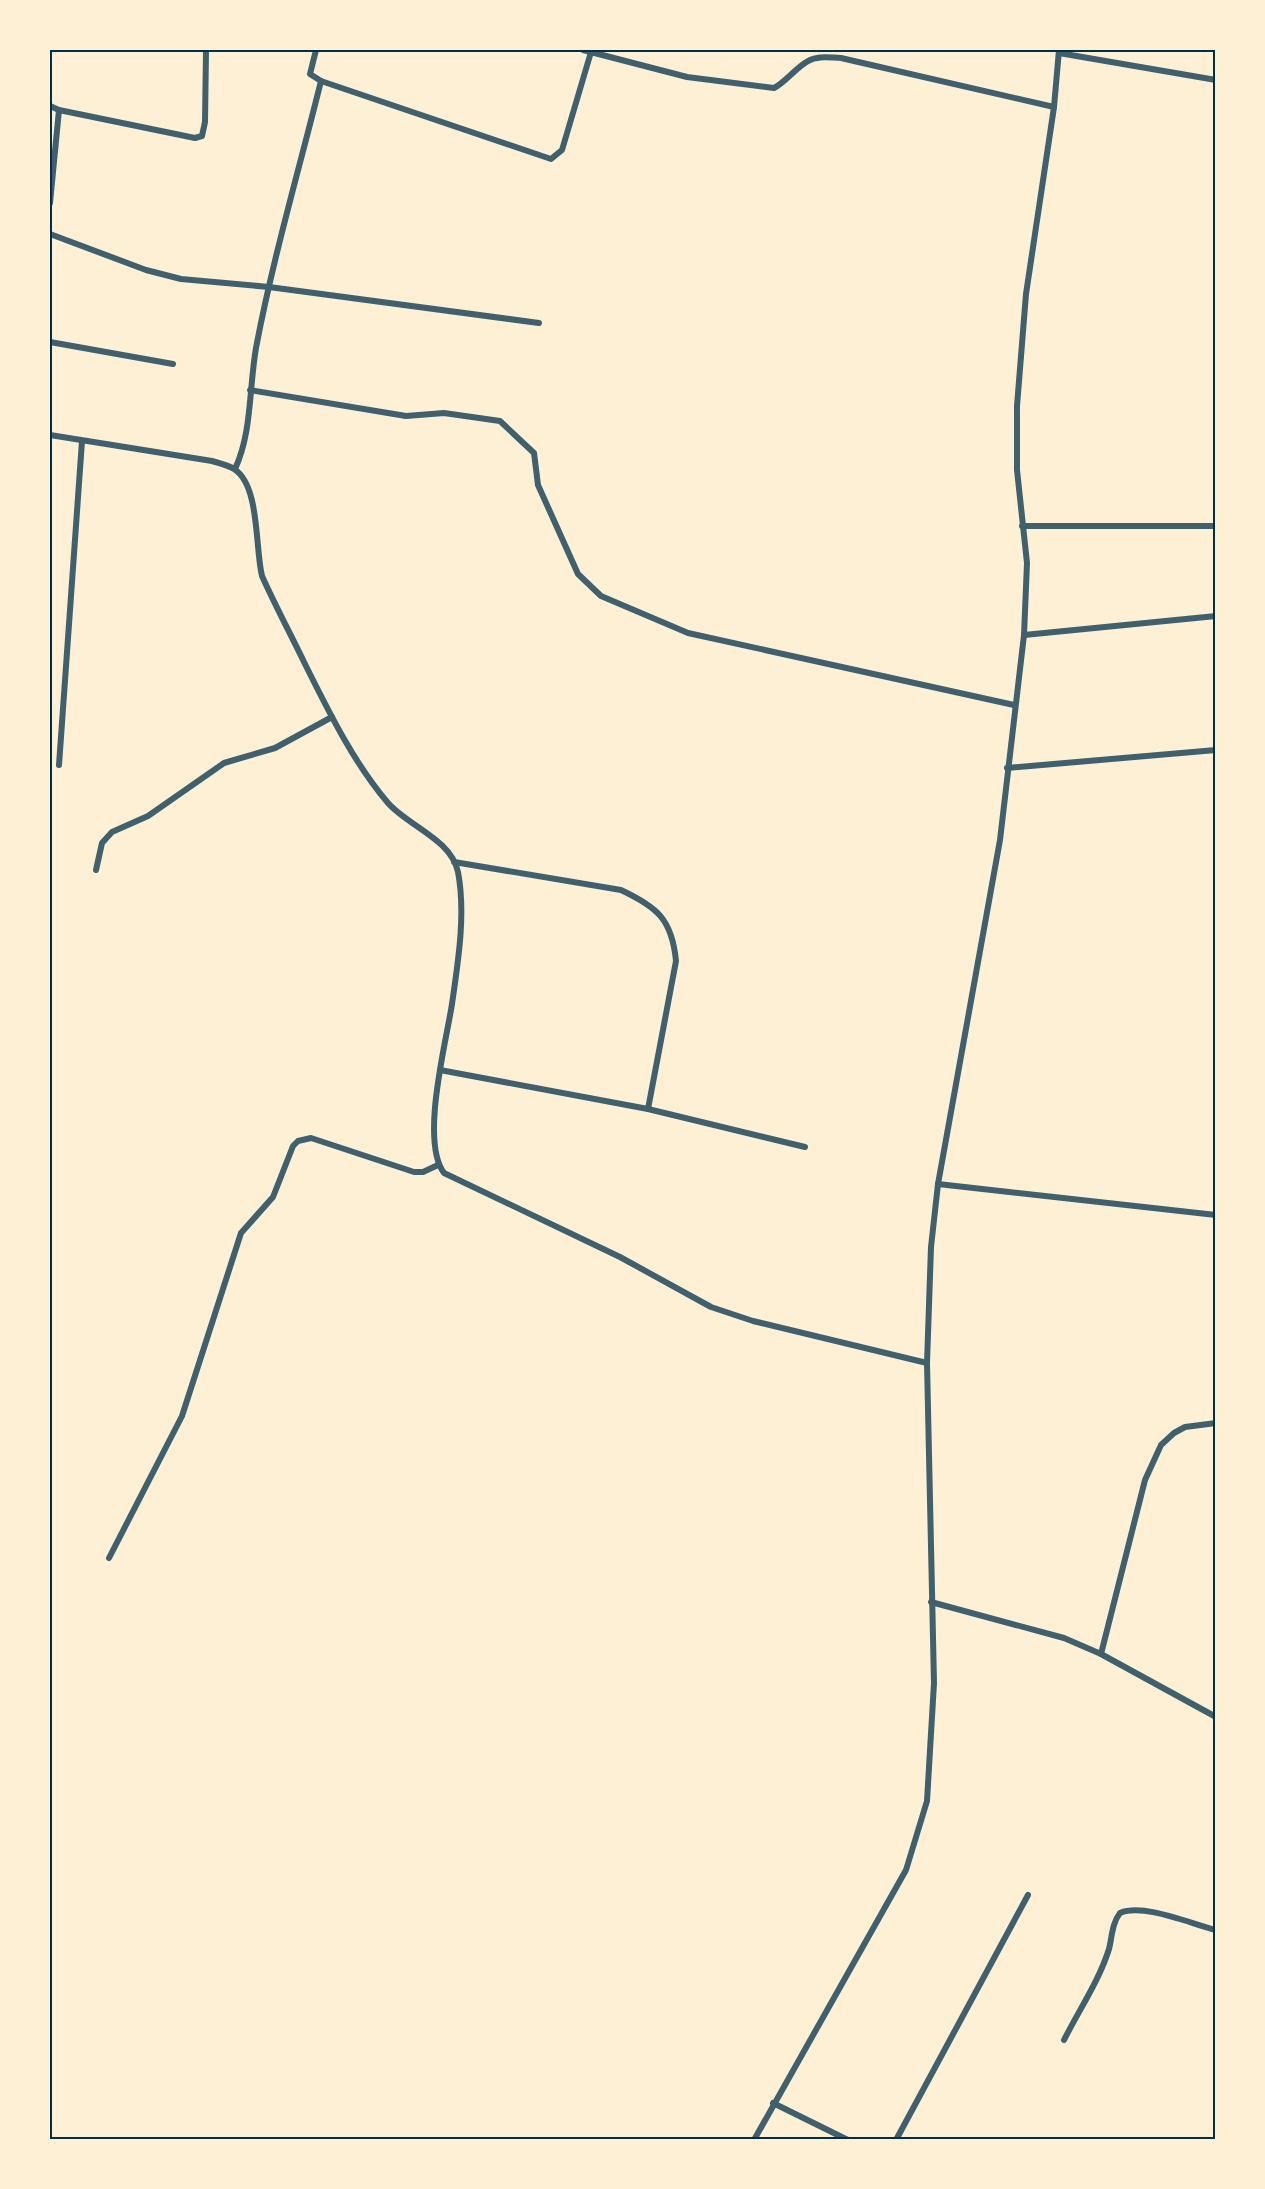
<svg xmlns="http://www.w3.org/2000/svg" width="1265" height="2189" font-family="'Fira Sans Condensed',sans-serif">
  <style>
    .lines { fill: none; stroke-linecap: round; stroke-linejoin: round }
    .minor { stroke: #3f606c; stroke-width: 6 }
    .neatline { fill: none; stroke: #003049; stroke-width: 2 }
  </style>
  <rect width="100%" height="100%" fill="#fdf0d5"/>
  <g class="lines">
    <g class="minor">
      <path d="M583,50L687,77L774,88C788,81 801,60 817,58C824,56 834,58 841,58L1054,107"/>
      <path d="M1059,53L1216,80"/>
      <path d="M321,81L551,159L562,150L591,52"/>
      <path d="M50,106L59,110"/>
      <path d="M50,203L59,110L195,138L202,136L205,122L206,50"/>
      <path d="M50,234L146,270L181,279L269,287L539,323"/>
      <path d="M50,342L173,364"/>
      <path d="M250,390L406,416L444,413L500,421L534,453L538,485L578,574L601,596L688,633L1014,705"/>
      <path d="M50,435L212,461C219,463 228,465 234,469C260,485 255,548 262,576C275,605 290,633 304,662C328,710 353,762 388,803C408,826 451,839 458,872C466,914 458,962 452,1004C446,1043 420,1141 444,1173L620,1257L711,1307L753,1321L927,1363"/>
      <path d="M235,469C252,433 249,388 256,348C273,258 299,170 321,81L310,74L316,50"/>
      <path d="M1022,526H1216"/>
      <path d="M1024,635L1216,616"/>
      <path d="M59,765L82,441"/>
      <path d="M1007,768L1216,750"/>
      <path d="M454,862L621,890C657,907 672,919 676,961L648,1109"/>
      <path d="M96,870L102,843L112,832L148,816L224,763L275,748L332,717"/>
      <path d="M440,1070L648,1109L805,1147"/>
      <path d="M938,1184L1216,1215"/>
      <path d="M109,1558L182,1416L241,1233L273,1197L293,1146L298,1141L311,1138L414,1172H423L438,1165"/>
      <path d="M931,1602L1064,1638L1101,1654L1216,1717"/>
      <path d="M1101,1654L1145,1480L1161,1445L1174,1433L1185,1427L1216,1423"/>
      <path d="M1064,2040C1079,2010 1099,1981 1109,1949C1112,1937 1112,1923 1120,1913C1144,1903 1191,1924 1216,1930"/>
      <path d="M773,2103L848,2140"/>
      <path d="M754,2140L906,1870L927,1801L934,1683L927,1363L931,1247L938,1184L1000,840L1024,635L1027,563L1017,470V406L1026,294L1054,107L1059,50"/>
      <path d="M896,2140L1028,1895"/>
    </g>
  </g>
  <rect width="1265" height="2189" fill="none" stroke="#fdf0d5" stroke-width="102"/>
  <rect x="51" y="51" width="1163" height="2087" class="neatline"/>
</svg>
